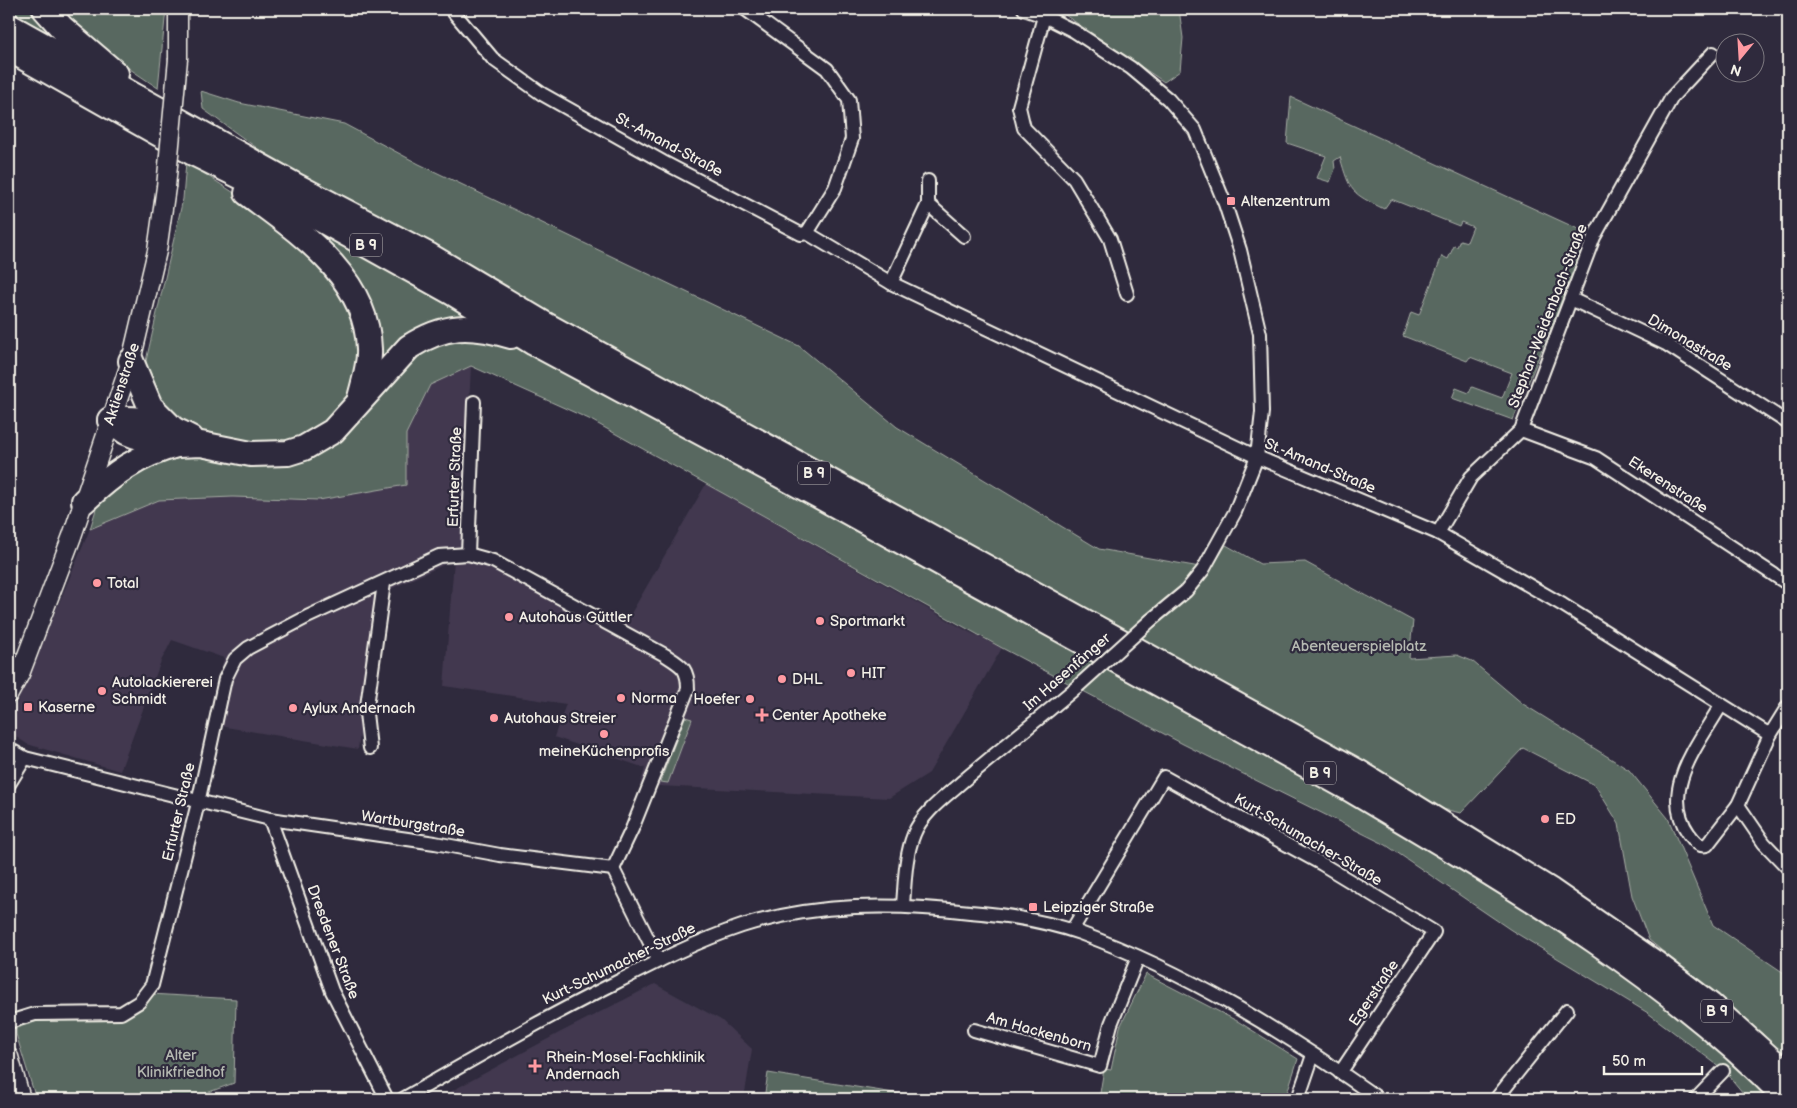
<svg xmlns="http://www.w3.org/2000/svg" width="1797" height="1108" font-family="'Balsamiq Sans',sans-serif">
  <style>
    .built { fill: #42394f }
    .green { fill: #586860; stroke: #a6aca4 }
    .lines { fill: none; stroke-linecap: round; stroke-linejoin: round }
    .street-casing { stroke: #f4f1e8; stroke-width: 16 }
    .secondary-casing { stroke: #f4f1e8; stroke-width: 21 }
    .highway-casing { stroke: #f4f1e8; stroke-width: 28 }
    .street { stroke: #2f2a3d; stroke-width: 12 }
    .secondary { stroke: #2f2a3d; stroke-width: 18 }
    .highway { stroke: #2f2a3d; stroke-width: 24 }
    .street-bridge-casing { stroke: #f4f1e8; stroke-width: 16; stroke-linecap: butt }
    .secondary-bridge-casing { stroke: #f4f1e8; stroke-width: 21; stroke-linecap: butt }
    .street-bridge { stroke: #2f2a3d; stroke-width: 12 }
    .secondary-bridge { stroke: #2f2a3d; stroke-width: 18 }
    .poi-dot { fill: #ff9aa2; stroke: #2f2a3d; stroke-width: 2 }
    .labels { text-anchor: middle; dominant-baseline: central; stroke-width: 4.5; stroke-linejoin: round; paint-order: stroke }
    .shield { fill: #2f2a3d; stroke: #b9b5b5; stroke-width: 1 }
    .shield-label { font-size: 14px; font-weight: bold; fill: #f4f1e8 }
    .street-label { font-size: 15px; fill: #f4f1e8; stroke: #2f2a3d }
    .poi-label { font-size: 15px; fill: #f4f1e8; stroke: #2f2a3d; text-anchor: start }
    .park-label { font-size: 15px; fill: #b6bab2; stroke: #2f2a3d }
  </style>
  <rect width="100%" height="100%" fill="#2f2a3d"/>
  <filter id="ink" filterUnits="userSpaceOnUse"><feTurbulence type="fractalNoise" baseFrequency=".02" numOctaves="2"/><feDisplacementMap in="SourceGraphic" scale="10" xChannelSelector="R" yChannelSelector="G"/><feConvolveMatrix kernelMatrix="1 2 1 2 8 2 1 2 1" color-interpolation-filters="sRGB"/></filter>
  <g filter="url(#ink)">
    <g class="built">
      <path d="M471,366L462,548L454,560L485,565L618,636L706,484L969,632L1002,648L929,773L889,798L640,785L645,768L554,737L566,704L444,686L454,560L378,595L358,749L207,724L224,658L172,640L161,661L120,771L27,744L9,732V722L90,529L159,500L233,497L406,434L430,385Z"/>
      <path d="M655,984L721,1020L752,1049L744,1099H437L559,1033Z"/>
    </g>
    <g class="green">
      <path d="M9,9H39L83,55L9,15Z"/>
      <path d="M53,9H166L158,88L99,48Z"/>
      <path d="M1056,9H1179L1183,38L1180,71L1164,82Z"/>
      <path d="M201,91L239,103L344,124L419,164L799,346L897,427L1099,549L1211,569L1226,545L1260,564L1305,562L1413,621L1409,658L1457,655L1472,661L1523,704L1629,770L1668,818L1713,925L1787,975L1788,973V1060L1762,1033L1649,940L1632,896L1619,824L1595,785L1523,748L1461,813L1428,806L1143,643L272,159L203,109Z"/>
      <path d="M1291,97L1589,234L1513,420L1452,398L1456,388L1469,393L1472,387L1502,398L1512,373L1470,357L1467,361L1403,336L1411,312L1419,315L1442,256L1448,259L1454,246L1457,247L1460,240L1467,242L1473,227L1461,222L1459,226L1391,199L1384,209C1351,193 1350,192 1340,157L1334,161L1335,169L1330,182L1317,178L1326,156L1287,143Z"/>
      <path d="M186,162L281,223L353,303L363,368L343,410L305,439L252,446L194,429L174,420L147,384L146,361L183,199Z"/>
      <path d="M302,223L475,318L375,378V358Z"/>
      <path d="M457,332L515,344L770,484L820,505L1508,892L1692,1024L1776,1099H1748L1724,1070L1648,1013L1511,930L1386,845L1183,744L1002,648L589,419L471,366L430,385L406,434V485L319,500L233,497L159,500L90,529L97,506L124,475L180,451L297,458L413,353Z"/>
      <path d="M685,717L692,719L668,783L660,782Z"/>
      <path d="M1146,974L1239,1022L1298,1059L1285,1099H1099L1104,1069L1111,1070L1120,1027Z"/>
      <path d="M150,994L236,999L234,1083L190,1099H36L16,1034V1025L36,1018L122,1017Z"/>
      <path d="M768,1073L932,1099H764Z"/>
    </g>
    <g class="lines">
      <defs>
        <g id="street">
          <path d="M451,9L493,59L542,94L663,162L801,234L807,233L891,283L1257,457L1438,533L1563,605L1770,735"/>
          <path d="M745,9L827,69L849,100L852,139L835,188L807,233"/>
          <path d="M1024,9L1044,16L1074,31L1131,68L1168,99L1195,130L1225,204L1240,250L1260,334L1262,412L1257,457L1235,512L1203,570L1186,591L1151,620"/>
          <path d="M1046,9L1019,107L1024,128L1074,179L1110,239L1127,294"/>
          <path d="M928,204L964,236"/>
          <path d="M891,283L928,204V181"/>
          <path d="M1571,299L1666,344L1788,423"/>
          <path d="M1521,430L1596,458L1788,584"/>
          <path d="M1438,533L1471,477L1521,430L1594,237L1672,97L1713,53"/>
          <path d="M468,554L474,402"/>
          <path d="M1721,705C1700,742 1658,791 1689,834C1695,841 1698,847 1707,845L1738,805L1770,735L1788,706"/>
          <path d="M370,748L366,713L384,583"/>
          <path d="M9,749L25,758L270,819L435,843L500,855L613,869"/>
          <path d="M9,784L25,758"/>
          <path d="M1738,805L1764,843L1788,868"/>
          <path d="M270,819L332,991L387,1099"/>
          <path d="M613,869L659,961"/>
          <path d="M903,905C905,881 905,856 914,834C922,813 946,796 963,781C1001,749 1040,718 1078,686"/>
          <path d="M1072,930L1164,777L1322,864L1434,932L1340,1073"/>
          <path d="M9,1022L35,1014L121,1013L139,1002L152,985L198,803L225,679L235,659L248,648L307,617L439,556L468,554L493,561L665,655C682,666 688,668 688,689L632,829L613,869"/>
          <path d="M974,1030L1100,1066L1111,1024L1138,957"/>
          <path d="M403,1099C473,1059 543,1019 615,983C656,962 697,941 742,926C816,903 893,903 970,912C1007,915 1045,921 1080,933C1187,972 1287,1034 1379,1099"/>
          <path d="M1298,1099L1313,1055"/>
          <path d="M1496,1099L1567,1010"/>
          <path d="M1696,1099L1723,1071"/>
        </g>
        <g id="secondary">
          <path d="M178,59V9"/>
          <path d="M9,694L20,674L72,536L131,361L157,251L166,187"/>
          <path d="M9,1057L21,1099"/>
        </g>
        <g id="highway">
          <path d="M45,9L62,28L116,74"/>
          <path d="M9,26L298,187L430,256L546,325L1358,772L1551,891L1655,963L1710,1005L1788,1075"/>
          <path d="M9,49L195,154L264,188L453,293L534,343L819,496L1348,788C1501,879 1662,970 1787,1099"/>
          <path d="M247,193C299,232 367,276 369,349C370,365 364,382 360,398"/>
          <path d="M131,361L150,406L171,427"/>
          <path d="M110,420L126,432L136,436L177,445L201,444L251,454L288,453L304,448L333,431L409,347C445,324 470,324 511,336"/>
          <path d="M110,420C142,416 163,423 191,438"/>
          <path d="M84,501C113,474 138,455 177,445"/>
        </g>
      </defs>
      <use href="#street" class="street-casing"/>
      <use href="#secondary" class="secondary-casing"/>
      <use href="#highway" class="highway-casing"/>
      <use href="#street" class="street"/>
      <use href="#secondary" class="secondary"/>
      <use href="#highway" class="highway"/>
      <defs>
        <path id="street-bridge" d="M1078,686L1151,620"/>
        <path id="secondary-bridge" d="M166,187L178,59"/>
      </defs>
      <use href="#street-bridge" class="street-bridge-casing"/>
      <use href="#secondary-bridge" class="secondary-bridge-casing"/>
      <use href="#street-bridge" class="street-bridge"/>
      <use href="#secondary-bridge" class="secondary-bridge"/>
    </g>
  </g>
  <g class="poi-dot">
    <rect x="1226" y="196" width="10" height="10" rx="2.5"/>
    <circle cx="97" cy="583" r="5"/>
    <circle cx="509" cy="617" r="5"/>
    <circle cx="820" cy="621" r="5"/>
    <circle cx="851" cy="673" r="5"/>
    <circle cx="782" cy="679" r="5"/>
    <circle cx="102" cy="691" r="5"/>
    <circle cx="621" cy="698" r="5"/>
    <circle cx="750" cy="699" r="5"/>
    <rect x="23" y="702" width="10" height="10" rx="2.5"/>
    <circle cx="293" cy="708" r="5"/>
    <path d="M759.5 707.5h5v5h5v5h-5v5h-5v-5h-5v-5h5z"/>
    <circle cx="494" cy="718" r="5"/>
    <circle cx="604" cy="734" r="5"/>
    <circle cx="1545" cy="819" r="5"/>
    <rect x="1028" y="902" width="10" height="10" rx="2.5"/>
    <path d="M532.5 1058.5h5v5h5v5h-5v5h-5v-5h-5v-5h5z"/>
  </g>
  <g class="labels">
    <g class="shield">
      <rect x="350" y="233.5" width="32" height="23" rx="4"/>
      <rect x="798" y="461.5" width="32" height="23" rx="4"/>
      <rect x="1304" y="761.5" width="32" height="23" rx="4"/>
      <rect x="1701" y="999.5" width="32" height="23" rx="4"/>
    </g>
    <g class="shield-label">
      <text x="366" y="245">B 9</text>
      <text x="814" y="473">B 9</text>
      <text x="1320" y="773">B 9</text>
      <text x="1717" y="1011">B 9</text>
    </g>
    <g class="street-label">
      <text transform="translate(669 145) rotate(28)">St.-Amand-Straße</text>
      <text transform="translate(1548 316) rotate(-69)">Stephan-Weidenbach-Straße</text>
      <text transform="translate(1690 343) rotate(31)">Dimonastraße</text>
      <text transform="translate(122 384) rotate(-72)">Aktienstraße</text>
      <text transform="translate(1320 466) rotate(23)">St.-Amand-Straße</text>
      <text transform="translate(455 477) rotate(-88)">Erfurter Straße</text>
      <text transform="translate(1668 485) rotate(33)">Ekerenstraße</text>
      <text transform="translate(1067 672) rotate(-41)">Im Hasenfänger</text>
      <text transform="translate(179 812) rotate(-77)">Erfurter Straße</text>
      <text transform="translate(413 824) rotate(9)">Wartburgstraße</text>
      <text transform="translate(1308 840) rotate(30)">Kurt-Schumacher-Straße</text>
      <text transform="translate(333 942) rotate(69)">Dresdener Straße</text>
      <text transform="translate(619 964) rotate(-26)">Kurt-Schumacher-Straße</text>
      <text transform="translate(1374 993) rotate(-56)">Egerstraße</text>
      <text transform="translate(1039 1032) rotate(16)">Am Hackenborn</text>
    </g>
    <g class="poi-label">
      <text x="1241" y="201">Altenzentrum</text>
      <text x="107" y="583">Total</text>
      <text x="519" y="617">Autohaus Güttler</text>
      <text x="830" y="621">Sportmarkt</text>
      <text x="861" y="673">HIT</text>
      <text x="792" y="679">DHL</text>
      <text x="112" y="682">Autolackiererei<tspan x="112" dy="17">Schmidt</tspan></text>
      <text x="631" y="698">Norma</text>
      <text x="740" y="699" text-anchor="end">Hoefer</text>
      <text x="38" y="707">Kaserne</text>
      <text x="303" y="708">Aylux Andernach</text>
      <text x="772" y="715">Center Apotheke</text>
      <text x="504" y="718">Autohaus Streier</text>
      <text x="604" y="751" text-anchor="middle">meineKüchenprofis</text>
      <text x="1555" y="819">ED</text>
      <text x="1043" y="907">Leipziger Straße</text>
      <text x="546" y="1057">Rhein-Mosel-Fachklinik<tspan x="546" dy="17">Andernach</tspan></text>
    </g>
    <g class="park-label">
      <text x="1359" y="646">Abenteuerspielplatz</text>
      <text x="181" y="1055">Alter<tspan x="181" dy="17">Klinikfriedhof</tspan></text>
    </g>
  </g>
  <rect width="1797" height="1108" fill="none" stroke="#2f2a3d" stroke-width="30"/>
  <rect x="15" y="15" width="1767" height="1078" fill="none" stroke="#f4f1e8" stroke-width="2" filter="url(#ink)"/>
  <g transform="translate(1740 58) rotate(198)"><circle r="24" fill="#2f2a3d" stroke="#7e7a81"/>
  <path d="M0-4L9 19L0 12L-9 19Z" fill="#ff9aa2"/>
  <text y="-8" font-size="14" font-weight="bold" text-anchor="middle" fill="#f4f1e8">N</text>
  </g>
  <path d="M1604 1066v8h98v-8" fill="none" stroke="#f4f1e8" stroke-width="2.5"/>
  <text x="1612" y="1066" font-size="15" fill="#f4f1e8" stroke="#2f2a3d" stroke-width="4" paint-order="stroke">50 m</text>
</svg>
